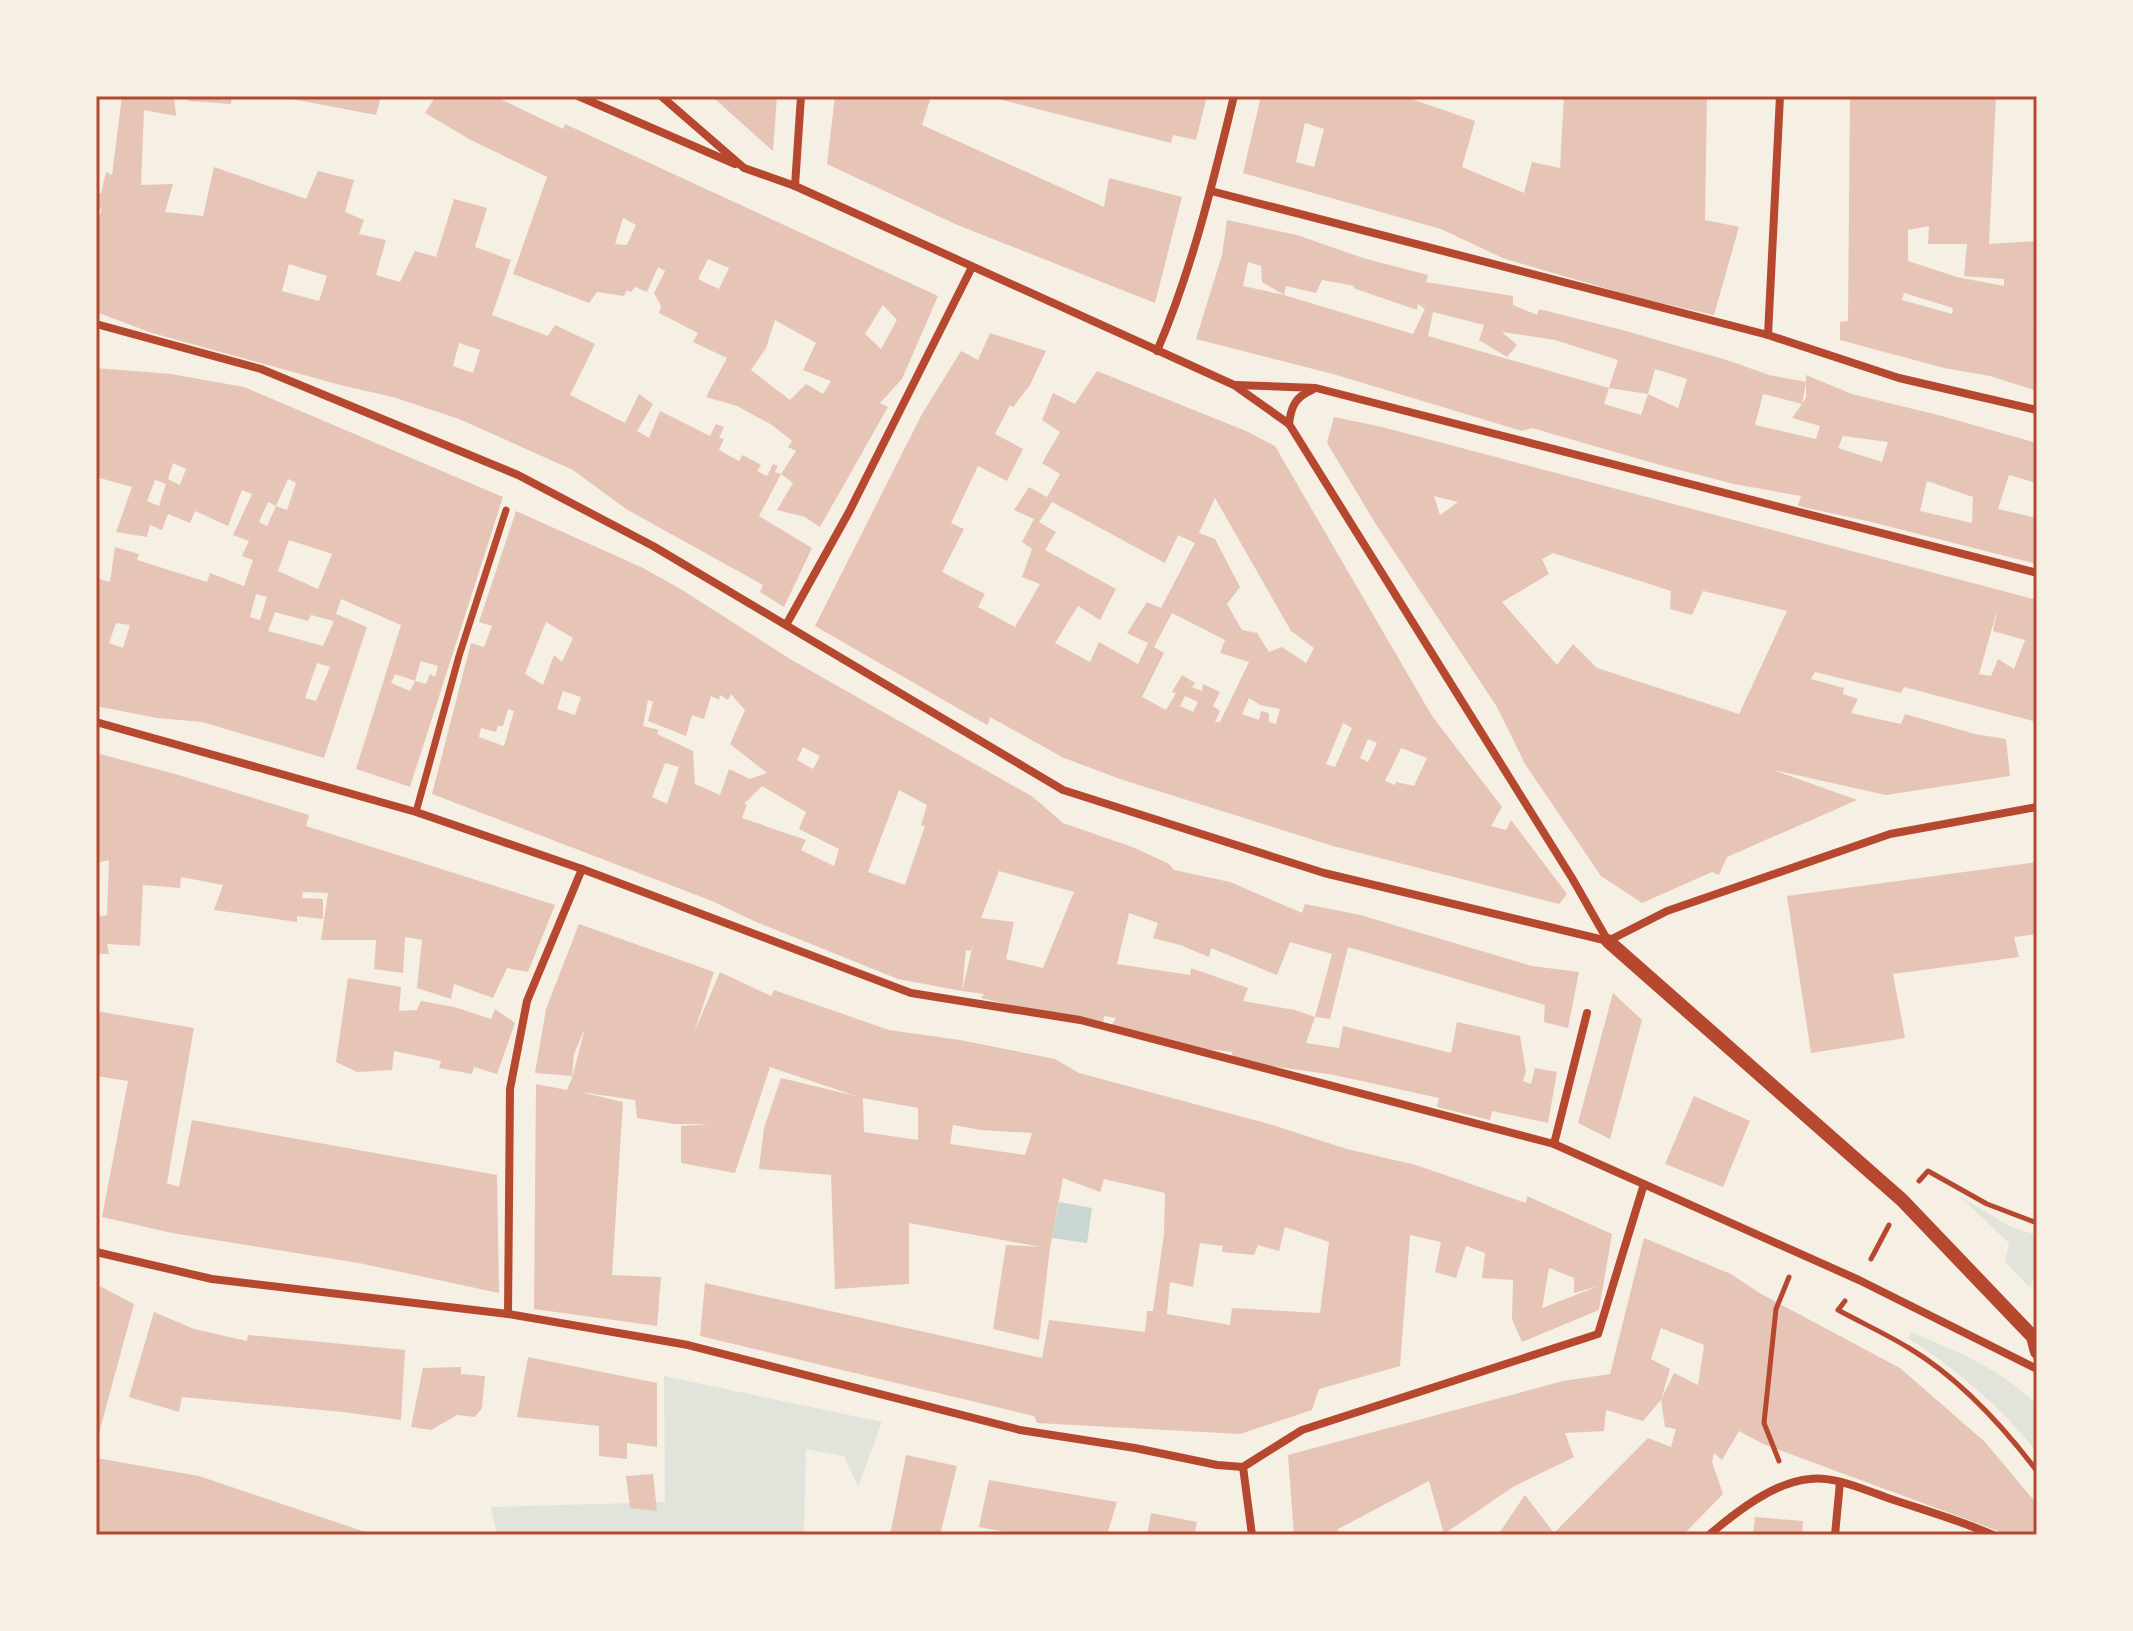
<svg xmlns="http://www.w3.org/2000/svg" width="2133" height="1631" font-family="'Roboto Condensed',sans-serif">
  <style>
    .green { fill: #e2e4dc }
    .water { fill: #c9d6d2 }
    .building { fill: #e6c5b7; fill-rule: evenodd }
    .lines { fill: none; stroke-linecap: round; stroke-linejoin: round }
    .path { stroke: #b5482f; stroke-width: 5 }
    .pedestrian { stroke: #b5482f; stroke-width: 7 }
    .minor { stroke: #b5482f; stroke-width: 8 }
    .tertiary { stroke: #b5482f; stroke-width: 14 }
    .neatline { fill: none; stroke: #b5482f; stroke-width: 3 }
  </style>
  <rect width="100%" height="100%" fill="#f6efe4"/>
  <g class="green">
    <path d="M1958,1195L2011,1227L2037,1235V1270L2030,1288L2005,1262L2009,1243Z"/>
    <path d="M1911,1332C1957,1351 2001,1369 2037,1405V1452C2001,1407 1956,1369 1908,1338Z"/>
    <path d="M664,1376L882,1422L858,1487L844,1456L806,1449L804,1535H497L491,1507L665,1502Z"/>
  </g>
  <path class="water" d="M1059,1202L1092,1208L1087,1243L1052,1238Z"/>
  <g class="building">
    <path d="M122,96H174L176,116L144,110L141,185L173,184L165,212L203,216L214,167L306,199L318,171L354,180L345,212L364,220L359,234L386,240L376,275L400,282L415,251L436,257L454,199L487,208L475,247L511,260L492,315L548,336L555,325L595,344L570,395L625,423L639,394L653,404L637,431L649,438L660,411L710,436L716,424L724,427L719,438L724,439L719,450L739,461L743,455L761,465L757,471L767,476L773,464L778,466L775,472L781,474L796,451L788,447L792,441L772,425L737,406L706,397L727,358L693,342L698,333L659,313L661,306L654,293L665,271L658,267L647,292L635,287L631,292L627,290L624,296L597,292L589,303L513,274L547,177L469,139L425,113L436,96H494L563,129L565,124L938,296L902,379L880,403L888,407L820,527L805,517L777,510L793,483L781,474L759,516L812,548L784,607L760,592L763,585L626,509L573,470L459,419L393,397L340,385L152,333L96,312V225L102,209L98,208L96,212V192L101,194L106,172L112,175ZM623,218L636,225L627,245L615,244ZM708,259L729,268L719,289L698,279ZM289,264L327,276L319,301L282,291ZM883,305L897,320L881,349L865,334ZM775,320L816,343L803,370L831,381L823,394L806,384L790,400L751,370L766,348ZM459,343L480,350L473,373L453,366Z"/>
    <path d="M187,96H232L231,104L188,101Z"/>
    <path d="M276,96H381L376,115Z"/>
    <path d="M711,96H777L773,151L716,100Z"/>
    <path d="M835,96H918L930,100L922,125L1104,207L1109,178L1182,197L1155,303L955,224L827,164Z"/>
    <path d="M987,96H1207L1196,140L1173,135L1171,143Z"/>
    <path d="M1261,96H1403L1475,121L1462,167L1524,193L1532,162L1560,168L1564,96H1707L1705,220L1739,227L1714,315L1639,298L1505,259L1441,229L1243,173ZM1305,123L1324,129L1314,167L1296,162Z"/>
    <path d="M1850,96H1996L1989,244L2037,241V288L2033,324H2037V391L1990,376L1944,368L1840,340V322L1848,321ZM1929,226L1928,244H1967L1964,276L2004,279V286L1957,277L1908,261V230ZM1904,293L1953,308L1952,314L1902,300Z"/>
    <path d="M1227,220L1297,235L1363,258L1428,275L1426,282L1513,296V305L1537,315L1539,309L1626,331L1730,361L1769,375L1806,382L1802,404L1763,394L1755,425L1816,439L1820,426L1792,418L1802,404L1806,397V375L1852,394L1942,416L2037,443V483L2009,475L1998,509L2037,518V564L1867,521L1798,506L1801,496L1734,484L1660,465L1532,428L1522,431L1333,374L1196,339L1222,255ZM1248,262L1261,266L1262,282L1284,295L1286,286L1316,293L1322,280L1355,286L1353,288L1417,310L1418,304L1425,309L1413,334L1284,295L1243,286ZM1433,312L1484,325L1479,340L1507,357L1517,345L1502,332L1555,340L1618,360L1609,388L1428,336ZM1655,369L1687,379L1678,408L1648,394L1641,415L1604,404L1609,388L1648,394ZM1843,436L1888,442L1882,462L1838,448ZM1927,481L1973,497L1972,523L1920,511Z"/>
    <path d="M990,333L1046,351L1030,385L1013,407L1010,405L995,434L1023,449L1007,481L978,466L951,523L964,529L942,572L985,594L978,607L1015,627L1040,584L1022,577L1032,549L1022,542L1034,519L1014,510L1029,487L1047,497L1060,474L1042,463L1060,432L1042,420L1053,393L1075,404L1097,371L1246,431L1275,446L1432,716L1502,807L1491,826L1506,830L1511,820L1567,894L1559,904L1333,846L1123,780L1064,758L990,717L988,725L980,721L815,626L922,414L961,351L978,360ZM1215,498L1291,631L1314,648L1306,663L1282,647L1269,652L1257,633L1242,630L1227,604L1240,587L1215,539L1199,533ZM1052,502L1165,563L1178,535L1195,543L1161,608L1147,602L1127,633L1148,643L1138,664L1099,642L1090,662L1055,643L1078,606L1100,620L1116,589L1045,550L1056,532L1039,522ZM1172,613L1225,640L1220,653L1249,662L1220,722H1215L1220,711L1213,706L1220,692L1203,684L1202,691L1192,687L1195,683L1182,675L1172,692L1176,693L1166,710L1142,697L1164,653L1154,647ZM1185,696L1198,702L1193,712L1180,706ZM1249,698L1260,705L1280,709L1276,724L1269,722V713L1261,711L1259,720L1242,714ZM1343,723L1352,728L1335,767L1326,764ZM1368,739L1377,743L1368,762L1360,758ZM1401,748L1427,758L1414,786L1396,782L1395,785L1385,781Z"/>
    <path d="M96,368L171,374L244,387L503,497L410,787L356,769L401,625L341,599L336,614L367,627L324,758L202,722L157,718L96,706V578L110,582L115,547L139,554L137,560L207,582L210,573L244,586L253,560L242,556L249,541L233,535L252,494L242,490L228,526L195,511L190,523L168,514L162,530L150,525L147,537L116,532L132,487L96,477ZM173,463L186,469L180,485L168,479ZM288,479L296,483L287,510L276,506L267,526L259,522L268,502L276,506ZM155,480L166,484L159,506L147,501ZM289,540L332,554L318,589L278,571ZM256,594L267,597L260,620L250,617ZM275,612L308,621L311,615L334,621L323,646L268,631ZM116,623L130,625L123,648L109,643ZM421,661L438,666L435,677L430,674L426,684L415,681L410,691L391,683L395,674L415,681ZM317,663L330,667L316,701L305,698Z"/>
    <path d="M1334,417L1382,427L2037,600V722L1904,687L1901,693L1815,672L1811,679L1844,688L1843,694L1858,699L1851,713L1901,724L1905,714L1975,734L2006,739L2010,776L1886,795L1773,770L1857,800L1727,857L1719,875L1712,872L1642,903L1601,876L1525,764L1497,707L1377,526L1327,443ZM1434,496L1458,502L1440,515ZM1553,553L1671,591L1670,609L1692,615L1703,591L1787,611L1739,714L1597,668L1573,644L1557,665L1502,602L1549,574L1542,559ZM1998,607L1993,631L2025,640L2014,669L1998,659L1991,676L1979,674Z"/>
    <path d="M516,511L643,568L679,588L790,659L1033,797L1063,823L1135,848L1169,864L1174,870L1230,882L1302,913L1305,904L1360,915L1532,966L1579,972L1568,1028L1544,1022L1545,1005L1348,947L1330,1019L1315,1017L1306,1043L1339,1048L1343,1026L1451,1053L1457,1022L1520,1036L1526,1071L1523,1081L1531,1084L1535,1068L1557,1072L1548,1123L1492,1111L1490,1120L1437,1107L1439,1098L1334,1075L1231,1060L1232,1052L1180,1046L1110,1028L1116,1018L1104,1016L1103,1026L981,998L984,994L962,991L974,941L971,951L966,950L962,991L898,979L754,921L712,901L432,794L471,643L484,647L492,626L479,622ZM546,622L573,638L562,662L554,655L543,685L525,674ZM563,691L581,697L575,715L557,709ZM731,694L745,710L730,744L767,773L750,779L729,769L720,795L695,784L693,751L657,734L659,730L643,726L648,700L653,702L648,721L686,736L692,715L704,719L711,696L719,700L720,695L728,700ZM508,709L514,711L504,746L479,737L481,728L496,732L498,726H503ZM803,747L820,756L813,769L797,760ZM665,763L679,767L667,804L652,797ZM762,786L806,812L799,829L839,849L834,866L801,850L806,840L742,818L747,804H744ZM899,790L927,805L921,825L925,826L905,885L868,872ZM999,871L1074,892L1043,968L1006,959L1014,922L981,918ZM1129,913L1158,923L1153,938L1180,945L1209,957L1211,948L1277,975L1290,942L1332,954L1315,1017L1295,1010L1243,1001L1248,988L1191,968L1190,975L1117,964Z"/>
    <path d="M96,753L175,774L309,815L306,826L555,905L528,972L507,968L493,998L454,984L451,999L417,988L422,940L405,937L403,973L374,969L376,940H321L328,893L303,892L302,898L323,899V919L297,916V922L214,910L223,885L181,877L180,888L143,885L140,946L107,944L109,954H96V917L107,915L109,860L96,863Z"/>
    <path d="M2037,862V934L2014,937L2019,957L1893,974L1905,1038L1811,1053L1787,896Z"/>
    <path d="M579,924L714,972L694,1033L720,972L771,996L774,990L889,1030L960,1040L1055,1059L1079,1073L1269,1124L1347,1149L1416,1165L1526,1203L1527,1196L1612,1234L1599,1310L1522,1342L1512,1319L1513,1280L1482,1278L1485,1253L1466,1246L1456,1278L1435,1272L1441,1242L1410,1235L1400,1366L1319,1389L1312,1410L1240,1434L1037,1423L1034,1416L700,1336L705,1283L1042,1358L1049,1320L1145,1332L1147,1311H1153L1164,1234L1165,1193L1104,1179L1100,1192L1063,1178L1050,1248L1039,1340L993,1329L1006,1245L1041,1247L909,1223V1284L835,1289L831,1175L759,1169L764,1128L781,1078L856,1096L770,1067L735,1173L681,1163V1126L710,1124H674L637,1118L635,1100L580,1092L623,1102L612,1275L661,1277L657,1326L534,1309L536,1084L567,1090L572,1078L585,1028L574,1054L572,1076L535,1073L546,1009ZM863,1098L918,1108V1140L864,1132ZM953,1125L981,1130L1032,1133L1025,1155L950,1144ZM1285,1227L1329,1242L1320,1313L1232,1308L1230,1325L1167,1314L1170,1282L1193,1287L1200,1243L1223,1246L1222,1252L1254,1255L1258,1245L1279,1251ZM1549,1268L1574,1278V1293L1599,1286L1542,1308Z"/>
    <path d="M348,978L401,987L399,1011L417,1010L421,1001L454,1007L491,1019L495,1009L515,1023L497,1074L474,1067L472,1074L439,1068L441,1061L394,1051L392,1070L357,1072L336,1062Z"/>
    <path d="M1613,993L1642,1020L1610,1139L1578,1123Z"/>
    <path d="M96,1011L194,1028L167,1183L179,1187L192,1120L497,1175L499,1293L359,1263L172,1233L102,1217L128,1081L96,1076Z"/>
    <path d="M1694,1096L1750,1121L1723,1187L1665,1164Z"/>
    <path d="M1644,1238L1731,1274L1761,1294L1900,1368L1985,1442L2037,1504V1535H2009L1763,1444L1739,1431L1722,1460L1714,1453L1712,1462L1723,1494L1683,1535H1498L1525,1495L1554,1533L1648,1438L1671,1447L1676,1429L1665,1427L1661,1400L1674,1373L1698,1385L1704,1345L1661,1328L1651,1359L1670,1369L1661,1400L1643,1421L1606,1410L1604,1431L1565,1433L1574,1457L1513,1487L1444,1534L1429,1481L1338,1529V1535H1294L1288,1455L1563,1381L1610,1374Z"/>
    <path d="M96,1284L134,1304L99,1433H96Z"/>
    <path d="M154,1312L194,1329L247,1341L248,1335L405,1350L401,1420L343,1412L182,1397L179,1412L129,1397Z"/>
    <path d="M528,1357L657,1383V1447L627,1443V1459L599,1456V1426L517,1417Z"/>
    <path d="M461,1367V1374L485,1376L482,1408L475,1417L457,1415L431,1430L411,1427L423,1368Z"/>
    <path d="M906,1455L957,1466L940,1535H890Z"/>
    <path d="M96,1458L199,1476L374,1535H96Z"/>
    <path d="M653,1474L657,1511L630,1508L626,1476Z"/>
    <path d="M989,1480L1117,1502L1107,1535H1020L979,1527Z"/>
    <path d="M1151,1513L1197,1522L1194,1535H1147Z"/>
    <path d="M1755,1517L1803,1521L1802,1535H1753Z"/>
  </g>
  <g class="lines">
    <g class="path">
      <path d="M1919,1181L1928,1171L1987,1204L2037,1223"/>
      <path d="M1871,1259L1889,1225"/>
      <path d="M1845,1301L1838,1310C1862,1323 1886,1334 1909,1348C1959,1378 2002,1425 2037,1471"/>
      <path d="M1779,1461L1764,1423L1776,1309L1789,1277"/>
    </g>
    <path class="pedestrian" d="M416,812L459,656L506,510"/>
    <g class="minor">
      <path d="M578,96L735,164"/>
      <path d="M661,96L744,168L795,186L1234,385L1289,424L1572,878L1608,941"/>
      <path d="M795,186L801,96"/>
      <path d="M1211,191L1768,335L1899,378L2037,410"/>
      <path d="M96,324L261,369L518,475L653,546L1063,790L1324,873L1608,941"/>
      <path d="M1768,335L1780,96"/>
      <path d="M1157,351C1192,270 1213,182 1234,96"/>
      <path d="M1235,385L1316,388L2037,573"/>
      <path d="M1289,424C1291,407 1295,397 1312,390"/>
      <path d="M786,625L849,512L972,267"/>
      <path d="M96,722L416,812L582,869L911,993L1080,1020L1554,1144L1859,1280L2037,1369"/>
      <path d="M1608,941L1667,911L1890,834L2037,807"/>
      <path d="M1554,1144L1587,1013"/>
      <path d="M96,1252L212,1279L508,1314L688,1345L1020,1430L1135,1448L1217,1465L1243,1467L1302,1430L1598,1334L1644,1184"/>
      <path d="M508,1314L510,1089L527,1001L582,869"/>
      <path d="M1243,1467L1252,1535"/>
      <path d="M1709,1535C1736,1512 1774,1482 1810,1479C1835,1476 1864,1490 1888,1498C1923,1510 1959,1520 1993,1535"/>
      <path d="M1835,1535L1840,1482"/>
    </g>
    <path class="tertiary" d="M1608,941L1902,1200L2033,1337L2037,1352"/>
  </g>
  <rect width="2133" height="1631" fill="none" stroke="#f6efe4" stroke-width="196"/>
  <rect x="98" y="98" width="1937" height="1435" class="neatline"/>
</svg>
